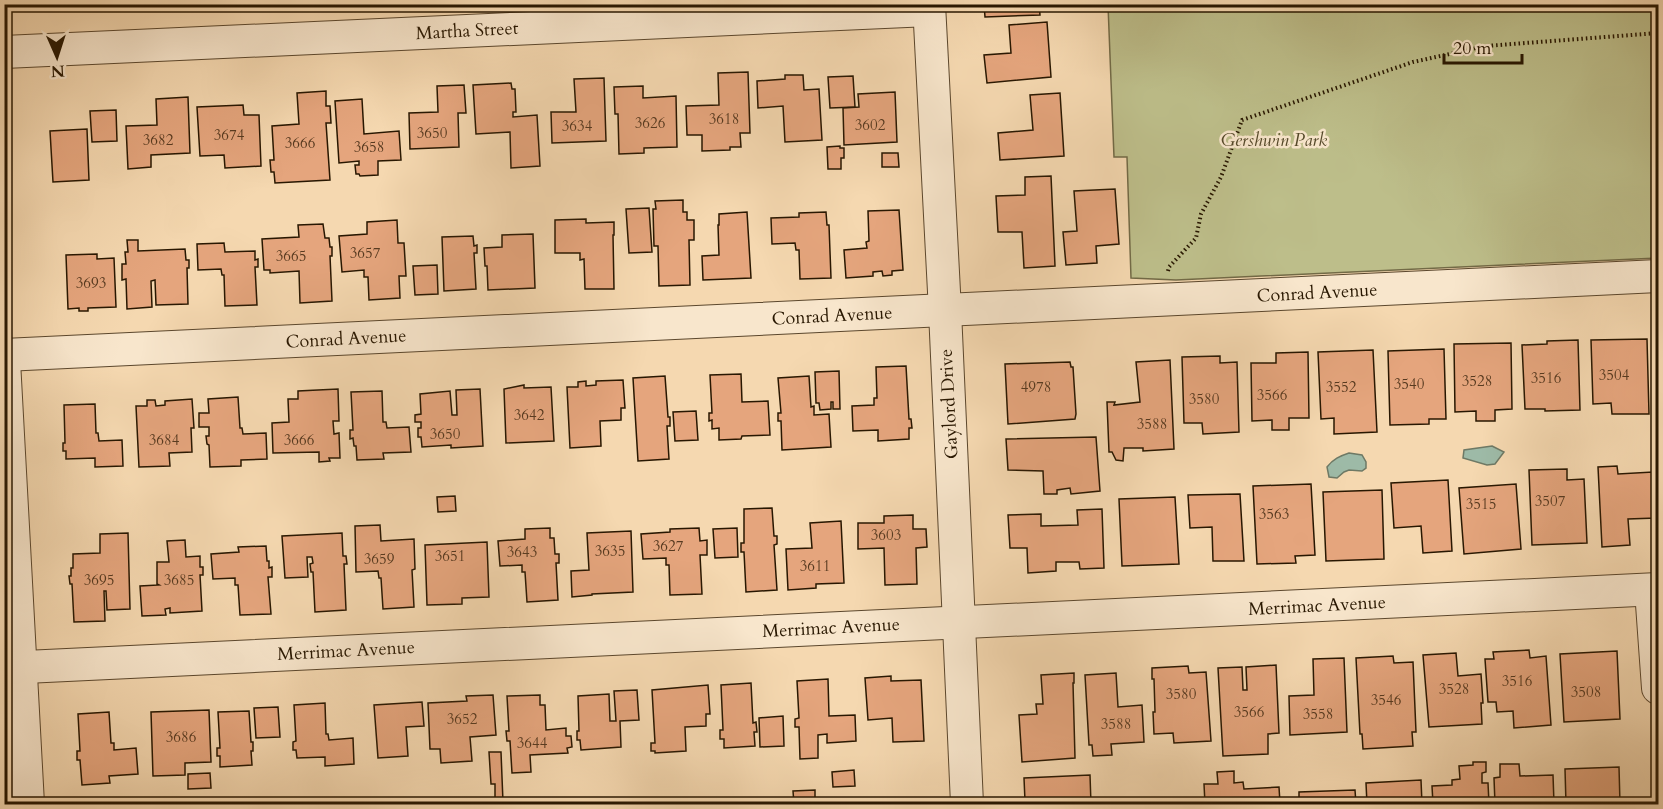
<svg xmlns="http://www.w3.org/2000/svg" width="1663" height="809" font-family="Cardo,serif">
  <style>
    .green { fill: #bdbe8a; stroke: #726a46; stroke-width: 1.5 }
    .water { fill: #9dbaa7; stroke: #6e7965; stroke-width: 1.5 }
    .building { fill: #e5a57d; stroke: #281701; stroke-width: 1.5 }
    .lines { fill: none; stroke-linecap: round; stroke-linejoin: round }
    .minor-casing { stroke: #5b472d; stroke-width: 34 }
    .path { stroke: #281701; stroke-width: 4; stroke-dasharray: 1.5 3; stroke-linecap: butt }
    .minor { stroke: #f8e6cc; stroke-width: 32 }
    .labels { text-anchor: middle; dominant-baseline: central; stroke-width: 5; stroke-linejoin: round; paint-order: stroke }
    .number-label { font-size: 15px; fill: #573a20 }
    .street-label { font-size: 18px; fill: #281701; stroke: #f8e6cc }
    .park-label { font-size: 18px; font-style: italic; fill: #55492a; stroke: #f8e6cc }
  </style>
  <rect width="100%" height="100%" fill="#f5d8b0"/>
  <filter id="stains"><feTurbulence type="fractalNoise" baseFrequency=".00333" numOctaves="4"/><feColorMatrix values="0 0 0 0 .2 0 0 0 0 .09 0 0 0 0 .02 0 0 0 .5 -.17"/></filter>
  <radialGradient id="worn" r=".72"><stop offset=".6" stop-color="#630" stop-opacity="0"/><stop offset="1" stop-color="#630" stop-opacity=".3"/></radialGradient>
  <path class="green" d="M1108,5H1658V258L1176,280L1131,278L1127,157H1114Z"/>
  <g class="water">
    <path d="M1492,446L1504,452L1495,464L1487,465L1463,458L1464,450Z"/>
    <path d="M1349,453L1362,455L1366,462V468L1362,471L1349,470L1344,472L1337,478L1329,477L1327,467C1333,459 1340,456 1349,453Z"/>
  </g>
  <g class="building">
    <path d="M21,4H47L48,9L21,10Z"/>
    <path d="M57,4H86V8L57,9Z"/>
    <path d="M984,4H1039L1040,15L985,17Z"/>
    <path d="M1047,22L1051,77L987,83L984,55L1011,53L1009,25Z"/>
    <path d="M748,72L750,133H740L741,147H730V150L702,151V135H687L686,106L719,105L718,73Z"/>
    <path d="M785,75H803L804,90L819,89L822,140L785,142L783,106L758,108L757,81L785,79Z"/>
    <path d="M853,76L855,107L830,108L828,77Z"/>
    <path d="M604,78L606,141L552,143L551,112H576L574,79Z"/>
    <path d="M511,83L512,89H515L516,112H513V117L537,115L540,166L511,168L510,132L476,134L473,85Z"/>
    <path d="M464,85L466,113H458L459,147L410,149L409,113L438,112L437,86Z"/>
    <path d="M643,86V98L676,96L677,147L644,148V153L619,154L618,114H615L614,87Z"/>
    <path d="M326,91V106H330L331,123H326L330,180L275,183L274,172H271L270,160H274L272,126L299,124L297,93Z"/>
    <path d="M895,92L897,142L844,145L843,108L859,107L858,94Z"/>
    <path d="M1060,93L1064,156L1000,160L998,133L1033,130L1030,95Z"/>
    <path d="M188,97L190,153L151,155V167L128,169L126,126L157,125L156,99Z"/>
    <path d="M362,99L364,134L399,131L401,160L378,161V175L360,176L359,174H356L355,165H359V161L339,163L335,101Z"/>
    <path d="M243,105L244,115H259L261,166L225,168L224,155L200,156L197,107Z"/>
    <path d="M116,110L117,141L92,142L90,111Z"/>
    <path d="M87,129L89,180L53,182L50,131Z"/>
    <path d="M840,146V148H844V158H841V169H828L827,147Z"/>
    <path d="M882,153H898L899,167H882Z"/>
    <path d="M1051,176L1055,266L1024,268L1022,232H998L996,196L1025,195V177Z"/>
    <path d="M1115,189L1119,244L1096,246L1097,263L1066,265L1063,232L1077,231L1074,191Z"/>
    <path d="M683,200V212H687V220H694V240H689L690,285L659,286L658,246H654L653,209H656L655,201Z"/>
    <path d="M649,208L652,252L629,253L626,209Z"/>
    <path d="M899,210L903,270L892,271V275L883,276L882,271L873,272V276L846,278L844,250L867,248L866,242L869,241L868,211Z"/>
    <path d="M747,212L751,278L703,280L702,256L719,255L718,225H719V214Z"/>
    <path d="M826,212L827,225H829L831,278L800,279L799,250H796L795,243L772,244L771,218L799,217V213Z"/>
    <path d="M586,219V223L614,222V235H613L614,289H585L584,259L580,260V253H555V220Z"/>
    <path d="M397,220L398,243H404L406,276H399L400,298L369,300L368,277H364V270L342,272L339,236L367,234V222Z"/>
    <path d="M323,224L325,238H329L330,247H332V256H330L332,301L300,303L299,271L270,273V270H264L262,239L299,237L298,225Z"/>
    <path d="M533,234L535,288L488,290L487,266H485L484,248L502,247V235Z"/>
    <path d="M473,236L474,246L477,245V253H474L476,289L444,291L442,237Z"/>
    <path d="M127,240H138V251L185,249L186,260H189V268H187L188,304L156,305L155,280L151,281L152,307L127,309L126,279L122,280V264H126L125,252H128Z"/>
    <path d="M224,243L225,252L255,251V260L258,259V267H255L257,305L225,306L224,275H222L221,269L198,270L197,244Z"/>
    <path d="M97,254V259L114,258L116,307L88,308V311H79V308L68,309L66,255Z"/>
    <path d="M437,265L438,294L415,295L413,266Z"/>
    <path d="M1647,339L1649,414H1612L1611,403L1593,404L1591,340Z"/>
    <path d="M1578,340L1580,410L1545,411V409H1525L1522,345L1547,344V341Z"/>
    <path d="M1511,343L1512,409L1495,410V421H1476V411L1455,412L1454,344Z"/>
    <path d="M1444,349L1446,419H1429V424L1390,425L1388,351Z"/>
    <path d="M1373,350L1377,432L1334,434V418L1321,419L1318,352Z"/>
    <path d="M1308,352L1309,418H1289V430H1272V420L1252,421L1251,363H1276V353Z"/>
    <path d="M1220,356V363L1237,362L1239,432L1203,434L1202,423H1184L1182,357Z"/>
    <path d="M1170,360L1174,449L1143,451V448H1124L1123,461L1116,460L1112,452H1109L1107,402H1115L1114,405L1140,402L1136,362Z"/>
    <path d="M1070,362L1071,367H1073L1076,414L1075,419L1008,424L1005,364Z"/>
    <path d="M906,366L909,419H911L912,428H909V439L878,441V430L853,431L852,406L874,405V398H877L876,367Z"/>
    <path d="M839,371L840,409H833V402H831V409L820,410L819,403H816L815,372Z"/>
    <path d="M741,374L742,402L768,401L770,435L742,436L741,439L719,440V428L712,429V420L709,421V413H712L710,375Z"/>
    <path d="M665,376L668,417H670V426H667L669,459L638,461L633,378Z"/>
    <path d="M809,376L811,407L814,406V415L829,414L831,447L782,450L781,421H778V413H781L778,378Z"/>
    <path d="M623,380L625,408H621V420L600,421L601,446L570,448L567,387H578V382L586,381V386L596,385V381Z"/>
    <path d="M524,385V388L551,387L554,441L506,443L504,389Z"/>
    <path d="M338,389L339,421H333L334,434L339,433L340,458H329L330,461L319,462V452L273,453L272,423L289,422L288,399H298V391Z"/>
    <path d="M480,389L483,446L451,448V445L422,447L421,437H418V428H421V422H415V415L421,414L420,394L450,391L452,415H457L456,390Z"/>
    <path d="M382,391L383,422H386L387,428L409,427L411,452L383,453L384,459L357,460L356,446H354L353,438L350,439V430H353L351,392Z"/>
    <path d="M238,397L240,428H242L243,434L266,433L267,459L241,460V466L210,467L209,445L207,444L206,436H209V427H199V413H209L208,399Z"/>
    <path d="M192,399L194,428H191L192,452L169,453L170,466L139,467L136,406H147V400H155L156,406L165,405V401Z"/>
    <path d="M95,404L96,433H98L99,441L122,440L123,466L95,467V458L66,459V451H63V443H65L64,405Z"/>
    <path d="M696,411L698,440L675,441L673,412Z"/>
    <path d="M1096,437L1100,491L1071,494L1070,488L1057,490V494H1044L1043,471L1008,470L1006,439Z"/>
    <path d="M1617,466L1618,474L1653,472L1656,518L1628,519L1630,545L1602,547L1598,467Z"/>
    <path d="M1567,469V480L1584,479L1587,543L1532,545L1529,470Z"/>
    <path d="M1448,480L1452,551L1423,553L1421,526L1394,528L1391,483Z"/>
    <path d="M1311,484L1315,555L1295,556L1296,563L1257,564L1253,486Z"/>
    <path d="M1516,484L1521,549L1464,554L1459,488Z"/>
    <path d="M1382,490L1384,559L1326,561L1323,492Z"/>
    <path d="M1240,494L1244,561H1213L1212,527L1190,528L1188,495Z"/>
    <path d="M455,496L456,511L438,512L437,497Z"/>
    <path d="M1175,497L1179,564L1122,566L1119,499Z"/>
    <path d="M772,508L774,536H777V544L774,545L777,590L746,592L744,552H741V543H744V509Z"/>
    <path d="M1102,509L1104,568L1080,569L1079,562H1056V571L1028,573L1027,548H1010L1008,515L1041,514V526L1078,525L1077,510Z"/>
    <path d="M913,515V529H926L927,547L916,548L917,584L885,585L884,548L858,549V523H884V516Z"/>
    <path d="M841,521L844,583L816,584V588L788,590L786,549L812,548L810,523Z"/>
    <path d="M380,525L381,541L414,539L415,569L412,570L414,607L383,609L381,578H379L378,571L356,572L355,526Z"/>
    <path d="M550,528V538H554L555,554H559V563H556L558,600L527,602L525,572H522V565L500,566L498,541L525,539V529Z"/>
    <path d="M699,528L700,541L707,540V555H700L702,594L670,595L669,565H666V558L643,559L641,534L670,532V529Z"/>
    <path d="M737,528L738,557L715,558L713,529Z"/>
    <path d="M631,531L633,592L592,594V595L572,597L571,571L589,570L587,533Z"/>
    <path d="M128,533L130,609L107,610L106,591H104L105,621L74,622L72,584H70L69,576H71V568H73V554L100,553V534Z"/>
    <path d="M342,533L343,556H346L347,564H344L346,610L315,612L313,572H311L310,564L313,563L312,557H307L308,577L285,578L282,536Z"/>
    <path d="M185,540L186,557L200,556V567H203V575H200L202,611L170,613V608L165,609L166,615L142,616L140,586L159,585L157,584V562H169L167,541Z"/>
    <path d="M487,542L489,597L462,598V604L427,605L425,545Z"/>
    <path d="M266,546L267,561H269V568L272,567V577H268L271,614L240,615L238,585H235V578L213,579L211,554L239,552L238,547Z"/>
    <path d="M1529,650L1530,658L1546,656L1551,725L1514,728L1513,711L1497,712L1496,702H1488L1485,659H1494L1493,652Z"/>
    <path d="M1617,651L1620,719L1564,722L1560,654Z"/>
    <path d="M1456,653L1458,676L1481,674L1483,703H1481L1482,724L1429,727L1423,655Z"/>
    <path d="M1393,656L1394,663L1413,662L1416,732H1412L1413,746L1363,749L1362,734H1360L1356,658Z"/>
    <path d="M1344,658L1347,732L1290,735L1289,696L1314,695L1313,659Z"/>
    <path d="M1276,665L1279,733L1268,734V754L1223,756L1218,668L1242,667L1243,690H1247L1246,667Z"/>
    <path d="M1188,666L1189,673L1206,672L1211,741L1174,743L1173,733L1154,734L1153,712H1155L1154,679H1152V668Z"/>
    <path d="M1074,673V683H1073L1075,758L1022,762L1019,715L1037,714L1036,704H1043L1041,675Z"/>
    <path d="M1116,673L1118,707L1142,705L1144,742L1111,744L1112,755L1093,756L1092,745H1089L1085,675Z"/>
    <path d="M891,676V681L921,680L924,741L893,742L892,718L868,720L865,678Z"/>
    <path d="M828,679L829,716L855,715L856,741L827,743V734L818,735V758L800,759L799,727H795V719L799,718L797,681Z"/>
    <path d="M751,683L753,723L756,722L757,732H754L755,746L724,748V739H720V730H723L721,685Z"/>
    <path d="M708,685L710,714H706V726L685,727L686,751L655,753V751H651V743H655L652,690Z"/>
    <path d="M637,690L639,720L620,721L621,747L581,750L580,740H577V731H579L578,696L609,694L610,721H616L614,691Z"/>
    <path d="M493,695L496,735L470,737L472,761L441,763L440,749H430L428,703L467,701L466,696Z"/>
    <path d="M540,695V705H545L546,730L566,728V736H571L572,747L567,748L568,753L530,755L531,772L512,773L510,741H507L506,731H509L507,696Z"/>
    <path d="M422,702L424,726L406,727L408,756L378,758L374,705Z"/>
    <path d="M325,703L326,734H328L329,740L353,738L354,764L325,766V757L297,758L296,750H293V742L296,741L294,705Z"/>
    <path d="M278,707L280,737L256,738L254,708Z"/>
    <path d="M209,710L211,762L185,763V775L153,776L151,712Z"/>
    <path d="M249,711L251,742H253V751H251L252,765L220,767V756H217V748H220L218,712Z"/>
    <path d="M109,712L111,743H114V750L136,748L138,774L109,776L110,783L82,785L80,760H77V751H80L78,714Z"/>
    <path d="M783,716L784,746L760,747L759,718Z"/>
    <path d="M489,752H501L503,802H495V784H491Z"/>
    <path d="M1473,762H1486V772L1482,773V783H1488L1489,804H1433L1432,786L1452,785V780L1460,779L1459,766L1473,765Z"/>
    <path d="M1500,764H1519L1520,776L1553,775L1554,803H1557V804H1495L1494,778L1500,777Z"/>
    <path d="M1619,767L1620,804H1566L1565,769Z"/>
    <path d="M854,770L855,786L833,787L832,772Z"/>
    <path d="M1234,771V783L1243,782L1244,789L1279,787L1280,803L1287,802L1288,804H1205L1204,784H1218L1217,772Z"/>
    <path d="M210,773L211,788L188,789V774Z"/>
    <path d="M1090,775L1091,804H1046H1048V800L1025,801L1024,778Z"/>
    <path d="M1421,780L1422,804H1367L1366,783Z"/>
    <path d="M815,790V804H794L793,791Z"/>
    <path d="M1355,790L1356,804H1299V792Z"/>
  </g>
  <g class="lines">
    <defs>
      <g id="minor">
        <path d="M929,4L945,311L967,804"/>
        <path d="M4,52L929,10"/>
        <path d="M4,355L1658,276"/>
        <path d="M4,361L28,804"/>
        <path d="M1651,590L1658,688"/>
        <path d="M4,668L1658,589"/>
      </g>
    </defs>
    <use href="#minor" class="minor-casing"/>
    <path class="path" d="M1168,271L1169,267L1196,238L1201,214L1221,177L1242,120L1413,62L1486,46L1658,33"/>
    <use href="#minor" class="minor"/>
  </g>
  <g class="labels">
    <g class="number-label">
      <text x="724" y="119">3618</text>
      <text x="650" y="123">3626</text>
      <text x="870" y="125">3602</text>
      <text x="577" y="126">3634</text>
      <text x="432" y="133">3650</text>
      <text x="229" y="135">3674</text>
      <text x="158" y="140">3682</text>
      <text x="300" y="143">3666</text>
      <text x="369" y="147">3658</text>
      <text x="365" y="253">3657</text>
      <text x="291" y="256">3665</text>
      <text x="91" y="283">3693</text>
      <text x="1614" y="375">3504</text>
      <text x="1546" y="378">3516</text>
      <text x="1477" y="381">3528</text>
      <text x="1409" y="384">3540</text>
      <text x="1036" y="387">4978</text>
      <text x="1341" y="387">3552</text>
      <text x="1272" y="395">3566</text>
      <text x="1204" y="399">3580</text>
      <text x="529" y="415">3642</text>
      <text x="1152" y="424">3588</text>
      <text x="445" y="434">3650</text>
      <text x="164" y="440">3684</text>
      <text x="299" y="440">3666</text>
      <text x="1550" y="501">3507</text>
      <text x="1481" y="504">3515</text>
      <text x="1274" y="514">3563</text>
      <text x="886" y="535">3603</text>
      <text x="668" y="546">3627</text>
      <text x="610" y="551">3635</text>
      <text x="522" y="552">3643</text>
      <text x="450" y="556">3651</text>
      <text x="379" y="559">3659</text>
      <text x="815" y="566">3611</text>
      <text x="99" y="580">3695</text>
      <text x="179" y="580">3685</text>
      <text x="1517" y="681">3516</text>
      <text x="1454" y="689">3528</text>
      <text x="1586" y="692">3508</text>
      <text x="1181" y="694">3580</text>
      <text x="1386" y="700">3546</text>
      <text x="1249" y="712">3566</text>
      <text x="1318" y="714">3558</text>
      <text x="462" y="719">3652</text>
      <text x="1116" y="724">3588</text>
      <text x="181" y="737">3686</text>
      <text x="532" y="743">3644</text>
    </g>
    <g class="street-label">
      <text transform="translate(467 31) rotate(-3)">Martha Street</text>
      <text transform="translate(1317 293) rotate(-3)">Conrad Avenue</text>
      <text transform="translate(832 316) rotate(-3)">Conrad Avenue</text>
      <text transform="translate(346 339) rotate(-3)">Conrad Avenue</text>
      <text transform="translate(949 404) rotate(-93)">Gaylord Drive</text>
      <text transform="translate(1317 606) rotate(-3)">Merrimac Avenue</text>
      <text transform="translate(831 628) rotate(-3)">Merrimac Avenue</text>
      <text transform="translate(346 651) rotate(-3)">Merrimac Avenue</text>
    </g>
    <g class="park-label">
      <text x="1274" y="140">Gershwin Park</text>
    </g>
  </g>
  <rect width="1663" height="809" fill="none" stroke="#f5d8b0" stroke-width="24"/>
  <rect x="6" y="6" width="1651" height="797" fill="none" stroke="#281701" stroke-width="3"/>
  <rect x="12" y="12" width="1639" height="785" fill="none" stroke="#281701" stroke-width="1.5"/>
  <g transform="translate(57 57) rotate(177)" stroke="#f8e6cc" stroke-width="4.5" paint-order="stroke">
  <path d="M0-4.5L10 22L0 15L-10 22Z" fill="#281701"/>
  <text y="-9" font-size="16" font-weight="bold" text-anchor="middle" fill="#281701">N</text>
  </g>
  <path d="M1444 54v9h78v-9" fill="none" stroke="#281701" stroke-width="3"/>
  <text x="1453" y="54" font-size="18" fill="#281701" stroke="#f8e6cc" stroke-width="4.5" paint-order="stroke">20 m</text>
  <rect width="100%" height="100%" filter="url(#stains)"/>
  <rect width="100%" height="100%" fill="url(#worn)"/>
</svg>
